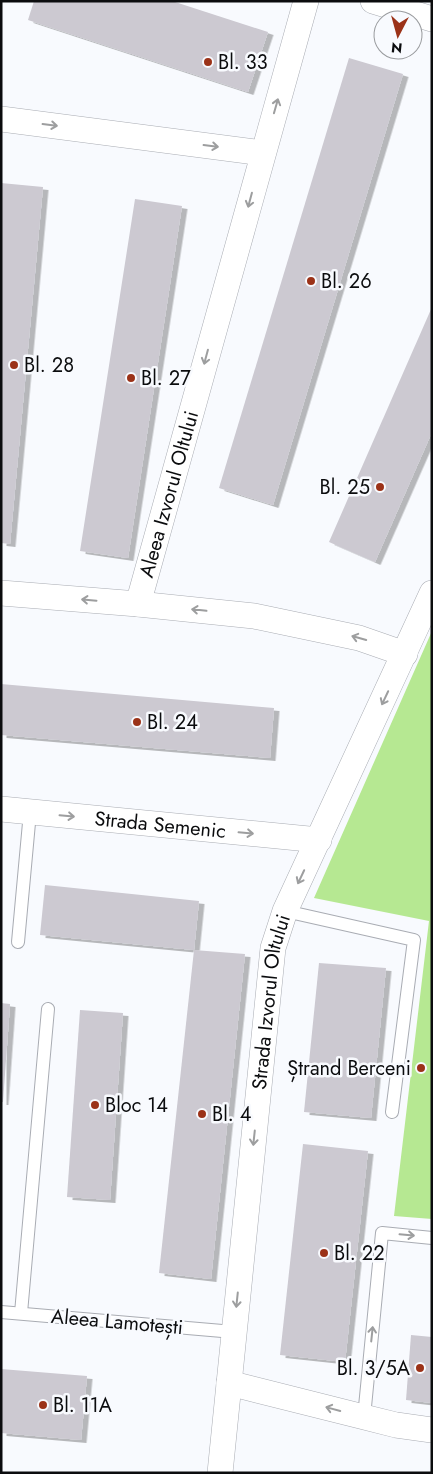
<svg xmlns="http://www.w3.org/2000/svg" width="433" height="1474" font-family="Jost,sans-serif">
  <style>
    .green { fill: #b6e892 }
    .building { fill: #ccc9d1; filter: url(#shadow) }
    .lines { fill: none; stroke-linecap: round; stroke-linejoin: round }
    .lane-casing { stroke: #a9acb3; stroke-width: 14 }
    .street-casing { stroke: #a9acb3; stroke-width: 26 }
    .lane { stroke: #fff; stroke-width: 12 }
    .street { stroke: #fff; stroke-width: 25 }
    .oneway { stroke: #9d9e9f }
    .poi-dot { fill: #9b3218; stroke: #f8fafe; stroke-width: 2 }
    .labels { text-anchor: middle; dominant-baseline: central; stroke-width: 5; stroke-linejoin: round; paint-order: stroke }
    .poi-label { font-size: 20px; fill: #0b0c0e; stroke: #f8fafe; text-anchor: start }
    .street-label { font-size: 20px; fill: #0b0c0e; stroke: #f8fafe }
  </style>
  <defs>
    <filter id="shadow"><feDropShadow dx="5.5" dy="3" stdDeviation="0" flood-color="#0004"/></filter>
  </defs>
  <rect width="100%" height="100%" fill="#f8fafe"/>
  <path class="green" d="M432,631V1219L394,1216L429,921L314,898Z"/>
  <g class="building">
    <path d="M34,1H172L268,32L248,92L28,20Z"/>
    <path d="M349,58L403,74L273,505L219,488Z"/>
    <path d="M1,183L43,187L10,544L1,543Z"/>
    <path d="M135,199L182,206L128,558L80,551Z"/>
    <path d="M432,307V432L375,562L329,542Z"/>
    <path d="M1,684L274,708L270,758L1,735Z"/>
    <path d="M45,885L199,901L194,950L40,935Z"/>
    <path d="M194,950L245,954L211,1279L159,1273Z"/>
    <path d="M319,963L386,968L371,1118L304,1112Z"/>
    <path d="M1,1003L10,1004L3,1102H1Z"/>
    <path d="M80,1010L123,1013L110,1200L67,1197Z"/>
    <path d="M303,1144L368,1151L345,1362L280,1355Z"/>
    <path d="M411,1335L432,1337V1403L406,1400Z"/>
    <path d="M1,1369L87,1376L81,1440L1,1433Z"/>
  </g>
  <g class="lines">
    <defs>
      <g id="lane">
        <path d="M285,911L414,940L392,1112"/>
        <path d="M18,942L30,812"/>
        <path d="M1,1312L234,1332"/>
        <path d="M21,1313L48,1009"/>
        <path d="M364,1417L382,1233L432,1238"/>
      </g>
      <g id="street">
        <path d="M373,1L432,19"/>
        <path d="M1,119L263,153"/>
        <path d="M1,593L138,604L254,616L359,638L405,654"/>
        <path id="s1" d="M138,604L306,1"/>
        <path id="s2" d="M1,809L319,840"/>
        <path d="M229,1383L364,1417L396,1425L432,1430"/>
        <path id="s3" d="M220,1473L273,948L285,911L432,593"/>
      </g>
    </defs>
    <use href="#lane" class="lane-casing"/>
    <use href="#street" class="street-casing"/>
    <use href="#lane" class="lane"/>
    <use href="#street" class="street"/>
  </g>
  <defs><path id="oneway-shaft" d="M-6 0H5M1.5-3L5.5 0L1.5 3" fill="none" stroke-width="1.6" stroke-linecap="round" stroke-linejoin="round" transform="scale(1.25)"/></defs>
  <g class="oneway">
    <use href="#oneway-shaft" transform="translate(276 106) rotate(-74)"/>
    <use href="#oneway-shaft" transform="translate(50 125) rotate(7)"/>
    <use href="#oneway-shaft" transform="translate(211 146) rotate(7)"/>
    <use href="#oneway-shaft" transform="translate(250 200) rotate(105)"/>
    <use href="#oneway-shaft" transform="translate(206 357) rotate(105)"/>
    <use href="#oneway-shaft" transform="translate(89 600) rotate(-175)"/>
    <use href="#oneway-shaft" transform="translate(199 610) rotate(-174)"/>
    <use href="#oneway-shaft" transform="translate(359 638) rotate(-164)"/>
    <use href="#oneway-shaft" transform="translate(385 698) rotate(115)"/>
    <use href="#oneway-shaft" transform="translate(67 816) rotate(5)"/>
    <use href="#oneway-shaft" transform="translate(246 833) rotate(5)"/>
    <use href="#oneway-shaft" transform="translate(301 877) rotate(115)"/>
    <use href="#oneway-shaft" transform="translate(254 1138) rotate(96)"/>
    <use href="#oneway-shaft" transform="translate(407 1235) rotate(5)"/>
    <use href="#oneway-shaft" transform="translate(237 1300) rotate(96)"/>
    <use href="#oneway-shaft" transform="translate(372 1334) rotate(-84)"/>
    <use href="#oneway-shaft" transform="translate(333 1409) rotate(-165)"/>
  </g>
  <g class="poi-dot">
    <circle cx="208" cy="62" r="5"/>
    <circle cx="311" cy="281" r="5"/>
    <circle cx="14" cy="365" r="5"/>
    <circle cx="131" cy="378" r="5"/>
    <circle cx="380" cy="487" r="5"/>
    <circle cx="137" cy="722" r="5"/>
    <circle cx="421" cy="1068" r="5"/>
    <circle cx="95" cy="1105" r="5"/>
    <circle cx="202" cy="1114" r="5"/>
    <circle cx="324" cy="1253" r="5"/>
    <circle cx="420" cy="1368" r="5"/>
    <circle cx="43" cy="1405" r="5"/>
  </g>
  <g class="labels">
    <g class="poi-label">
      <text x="218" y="62">Bl. 33</text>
      <text x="321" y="281">Bl. 26</text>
      <text x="24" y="365">Bl. 28</text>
      <text x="141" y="378">Bl. 27</text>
      <text x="370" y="487" text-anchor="end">Bl. 25</text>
      <text x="147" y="722">Bl. 24</text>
      <text x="411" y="1068" text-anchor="end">Ștrand Berceni</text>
      <text x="105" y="1105">Bloc 14</text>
      <text x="212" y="1114">Bl. 4</text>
      <text x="334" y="1253">Bl. 22</text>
      <text x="410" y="1368" text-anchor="end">Bl. 3/5A</text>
      <text x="53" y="1405">Bl. 11A</text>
    </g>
    <g class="street-label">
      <text stroke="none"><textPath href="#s1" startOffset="114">Aleea Izvorul Oltului</textPath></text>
      <text stroke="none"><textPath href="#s2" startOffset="160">Strada Semenic</textPath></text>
      <text stroke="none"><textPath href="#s3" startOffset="474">Strada Izvorul Oltului</textPath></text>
      <text transform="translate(117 1322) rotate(5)">Aleea Lamotești</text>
    </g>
  </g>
  <rect width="433" height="1474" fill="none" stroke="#0b0c0e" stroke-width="5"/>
  <g transform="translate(398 35) rotate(186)"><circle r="24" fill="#f8fafe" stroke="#999b9e"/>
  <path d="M0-4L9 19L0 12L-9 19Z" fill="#9b3218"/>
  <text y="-8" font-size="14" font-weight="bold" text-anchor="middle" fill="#0b0c0e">N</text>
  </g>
</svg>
